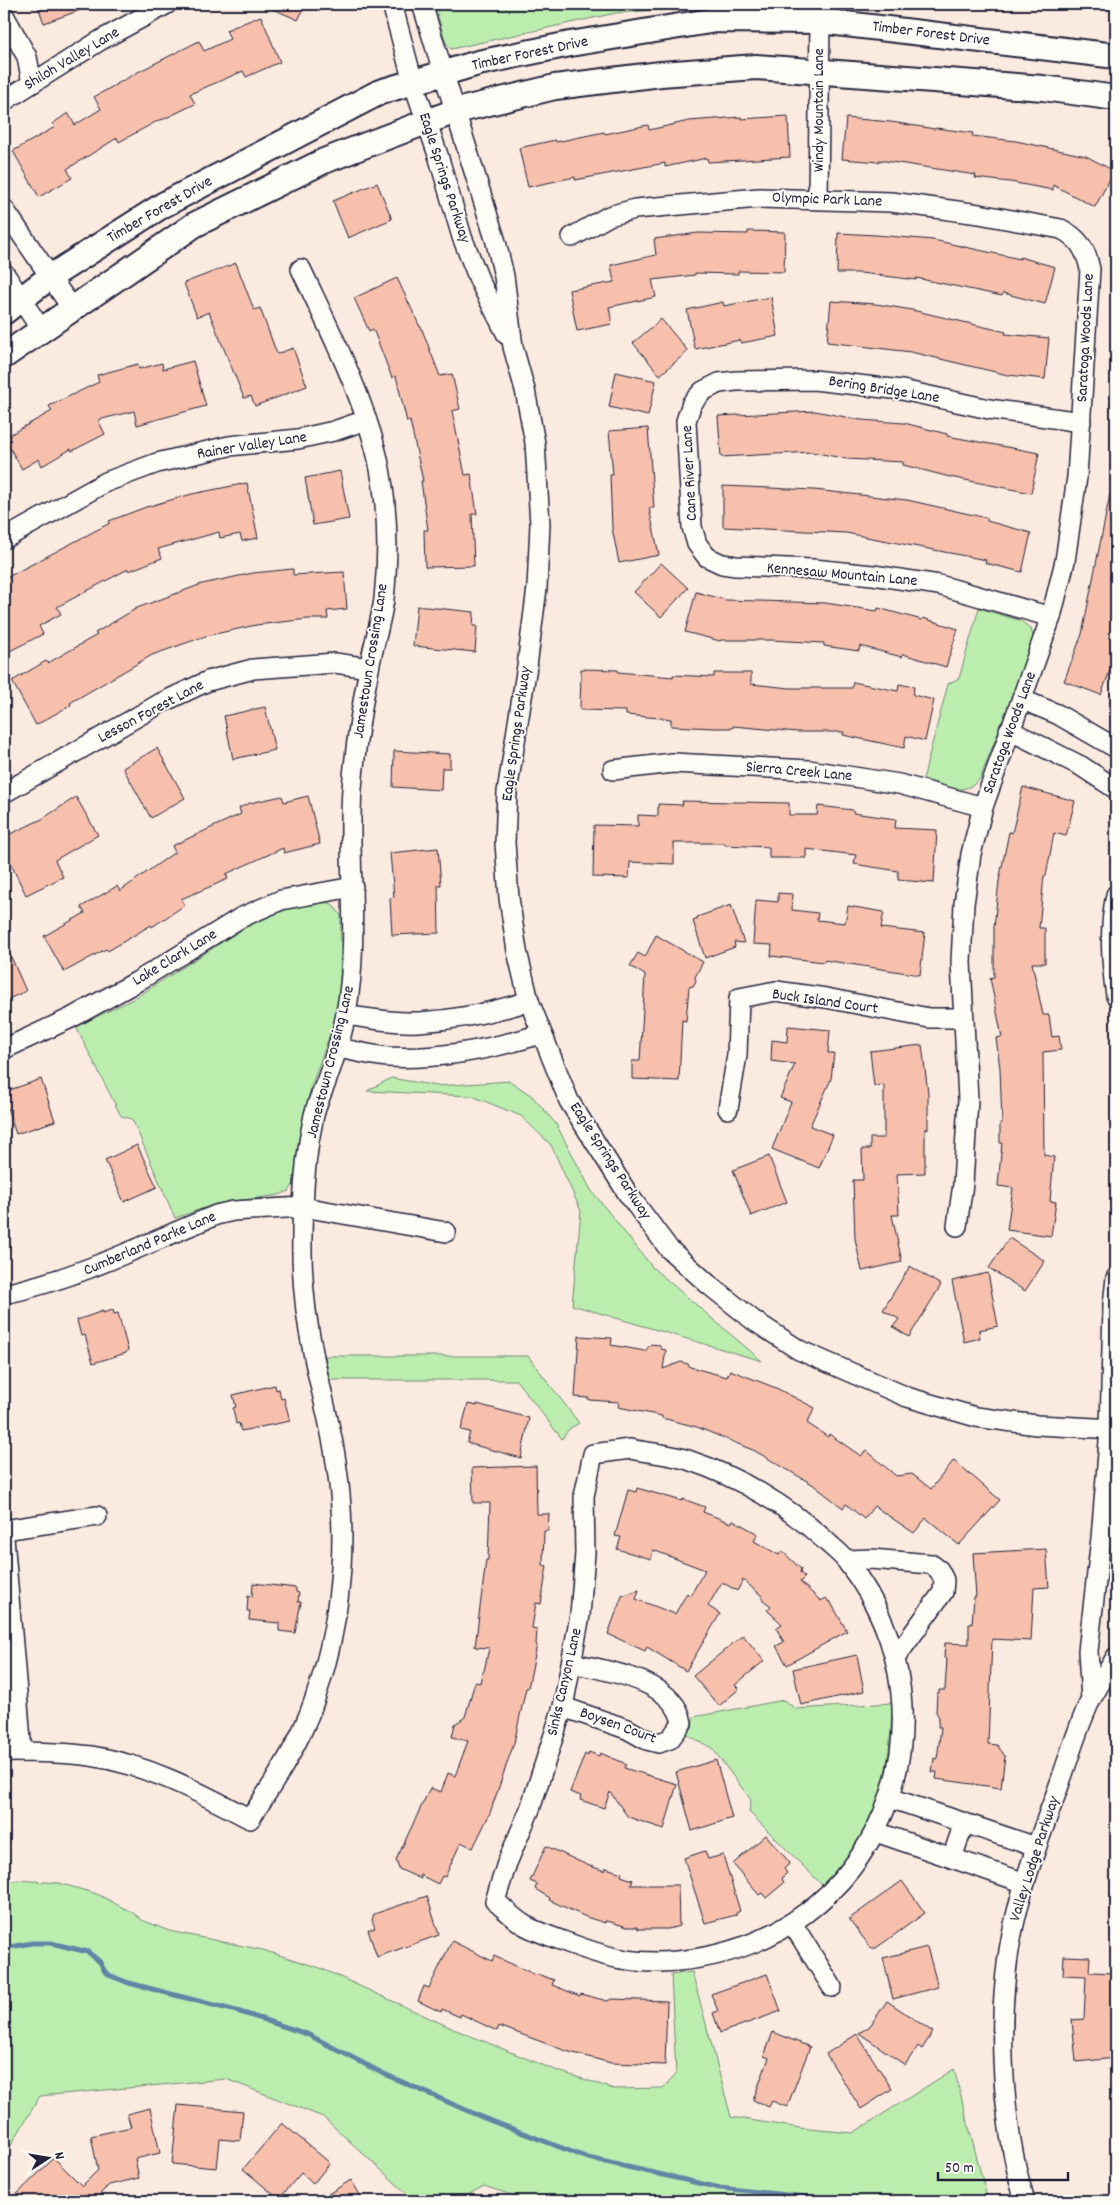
<svg xmlns="http://www.w3.org/2000/svg" width="1120" height="2205" font-family="Dekko,sans-serif">
  <style>
    .green { fill: #bbeeae; stroke: #6e8874 }
    .lines { fill: none; stroke-linecap: round; stroke-linejoin: round }
    .stream { stroke: #6284a5; stroke-width: 5 }
    .building { fill: #f7c0ac; stroke: #22223b }
    .minor-casing { stroke: #22223b; stroke-width: 22 }
    .major-casing { stroke: #22223b; stroke-width: 28 }
    .minor { stroke: #fdfcf7; stroke-width: 19 }
    .major { stroke: #fdfcf7; stroke-width: 24 }
    .labels { text-anchor: middle; dominant-baseline: central; stroke-width: 4; stroke-linejoin: round; paint-order: stroke }
    .street-label { font-size: 16px; fill: #22223b; stroke: #fdfcf7 }
  </style>
  <rect width="100%" height="100%" fill="#fbeae0"/>
  <filter id="ink" filterUnits="userSpaceOnUse"><feTurbulence type="fractalNoise" baseFrequency=".02" numOctaves="2"/><feDisplacementMap in="SourceGraphic" scale="10" xChannelSelector="R" yChannelSelector="G"/><feConvolveMatrix kernelMatrix="1 2 1 2 8 2 1 2 1" color-interpolation-filters="sRGB"/></filter>
  <g filter="url(#ink)">
    <g class="green">
      <path d="M434,4H741L616,13L451,49L446,43Z"/>
      <path d="M803,4H914L913,8Z"/>
      <path d="M979,608L1021,621L1031,629L1034,640L980,779C962,798 944,785 923,779L948,684L959,678Z"/>
      <path d="M322,902L331,903L341,915L340,992L335,1020L311,1087L302,1128L294,1184L289,1191L279,1195L216,1204L175,1218L132,1119L121,1116L76,1027L135,998L241,930L266,917L291,908Z"/>
      <path d="M391,1078L437,1086L510,1081L532,1096L556,1124L591,1190L653,1268L762,1361L572,1305L581,1211L551,1145L521,1116L472,1096L367,1091Z"/>
      <path d="M325,1356H528L579,1423L569,1429L562,1439L516,1380H330Z"/>
      <path d="M784,1700L796,1709L892,1703C891,1778 876,1831 822,1885L749,1812L751,1800L712,1748L687,1735L692,1727L694,1717Z"/>
      <path d="M18,1880L59,1883L97,1894L133,1913L142,1920L169,1931L263,1950L320,1968L456,2030L555,2070L614,2089L663,2088L676,2075L671,1975L692,1972L731,2117L799,2128L853,2133L954,2069L988,2201H530L484,2186L462,2198V2201H415L323,2117L226,2079L40,2096L4,2157V1883Z"/>
    </g>
    <g class="lines">
      <path class="stream" d="M4,1948L32,1943H51L88,1952L100,1962L105,1972L111,1976L129,1983L240,2012L307,2034L382,2073L484,2118L588,2158L720,2188L844,2201"/>
    </g>
    <g class="building">
      <path d="M37,4H92V6L44,23Z"/>
      <path d="M262,4H306L298,20Z"/>
      <path d="M261,16L280,62L246,77L243,71L190,94L195,104L162,120L161,119L119,142L117,138L67,169L72,178L39,197L13,151L55,127L52,124L68,113L75,125L101,109L94,97L138,72L199,41L204,51L230,39L226,30Z"/>
      <path d="M788,116L790,157L708,162L707,158L665,167V163L575,180V177L528,187L519,148L555,140L556,142L604,132L605,134L648,125L649,130L689,121L741,117V119Z"/>
      <path d="M846,118L891,122L935,129L936,128L973,133L972,136L1016,141L1086,156L1114,171L1095,207L1053,185V190L1010,182L975,178L976,175L879,160V162L842,159Z"/>
      <path d="M377,183L392,219L348,238L333,201Z"/>
      <path d="M748,231L785,232L784,272L738,271V274L695,273V275L652,280L656,297L609,307L612,324L577,331L569,290L614,282L611,265L656,255L654,239L698,233L748,234Z"/>
      <path d="M838,233L876,235L933,240L1020,259V257L1055,267L1045,304L1003,293L1002,296L916,278V280L861,273H837Z"/>
      <path d="M236,263L254,310L260,308L277,354L293,348L307,386L255,406L251,396L244,398L209,312L197,317L184,283Z"/>
      <path d="M397,278L420,327H421L440,376L452,374L460,409L452,411L465,475L471,474L477,514H472L474,566L425,567L424,530H428L421,481H423L410,421L407,422L396,376L392,378L373,329L369,331L354,298Z"/>
      <path d="M771,297L778,336L741,343L740,340L695,349L687,310L723,302L724,306Z"/>
      <path d="M831,301L876,304L912,310L1006,332L1005,334L1049,338L1045,379L1008,375L911,352L827,342Z"/>
      <path d="M661,319L688,351L660,375L633,343Z"/>
      <path d="M193,361L206,406L137,425L134,411L98,420L105,434L72,451L71,449L42,466L39,459L22,469L4,438L52,411L49,406L99,382L97,375L138,364L139,369L162,363L163,369Z"/>
      <path d="M616,372L656,381L648,416L609,407Z"/>
      <path d="M815,411L861,420L904,423L947,434V436L1039,453L1031,493L950,477L903,465V462L847,459L812,452L721,457L718,416Z"/>
      <path d="M648,428L654,508H649L659,555L619,563L612,528L610,475H613L609,431Z"/>
      <path d="M340,471L349,519L313,525L305,478Z"/>
      <path d="M247,483L258,538L242,541L240,534L220,538L219,532L158,549L162,558L129,571L128,569L57,607L61,614L39,626L43,634L4,654V579L110,523L109,521L146,507L192,494Z"/>
      <path d="M723,486L814,490L907,500L987,518V521L1031,533L1022,572L985,563L986,560L846,533L723,527Z"/>
      <path d="M1110,494L1116,495V654L1101,695L1064,681L1082,634Z"/>
      <path d="M661,563L688,588L661,617L634,592Z"/>
      <path d="M293,569V575L344,572L347,609L327,611L328,619H308L256,625L206,636L152,655L70,703L71,705L36,725L12,681L46,661L48,663L97,635L95,633L137,608L202,584L253,573Z"/>
      <path d="M696,592L726,600L825,603L877,611L878,608L922,620L923,618L958,629L946,667L903,654L902,657L860,646L859,651L824,646V643L771,640H721L720,641L685,632Z"/>
      <path d="M417,606L474,612L473,626H477L475,652L413,646Z"/>
      <path d="M581,669L618,670V672L673,677V675L714,677V673H751V684L790,688H852L853,682L898,691L899,684L914,687L913,695L934,700L925,741L906,736L904,748L843,735L844,732H798L733,726V728H714L671,726V719L626,715V711L580,710Z"/>
      <path d="M265,707L275,750L233,759L224,716Z"/>
      <path d="M157,748L185,798L151,818L123,768Z"/>
      <path d="M394,751L450,754V768H442L441,790L393,787Z"/>
      <path d="M1023,787L1075,801L1066,836L1054,833L1046,876H1044L1039,928H1045V963H1032L1043,1015H1049L1052,1037L1059,1036L1061,1050L1043,1052L1044,1155L1054,1157L1050,1201L1056,1202L1051,1236L1007,1230L1013,1188L998,1186L1002,1143H1000V1123H1002L1000,1068L996,1038L1002,1037L990,978L994,977V927L999,881L1009,832L1012,833Z"/>
      <path d="M282,796L284,802L308,796L320,844L284,853L283,848L226,874L228,879L181,899L185,905L152,927L151,925L108,951L106,949L64,972L44,936L85,913L81,907L117,886L120,891L175,852L172,846L241,814L239,808L250,803Z"/>
      <path d="M76,797L98,835L55,860L63,877L26,895L4,850V837L42,819Z"/>
      <path d="M682,801L789,803V815H817L818,806L853,810V813L896,819L895,828L937,830L934,883L898,880V871L854,864L856,855L806,849V858H769V847L725,845V843H674V864L630,862L629,878L593,877L594,825L638,826V815L658,816V804L683,805Z"/>
      <path d="M438,848L441,885H438L439,933L392,935L390,898L394,897L390,853Z"/>
      <path d="M778,893L793,894L792,910L818,913L817,920L845,923L848,906L884,912L881,928L925,933L920,975L824,960V962L771,956L772,945L753,944L756,900L778,902Z"/>
      <path d="M731,905L744,943L734,942L735,947L705,958L693,921L698,919L697,917Z"/>
      <path d="M656,935L703,962L695,977L696,981L693,986L689,987L686,1021L682,1020L679,1081L632,1079V1061H640L645,975L630,966L638,953L645,957Z"/>
      <path d="M4,941L26,991L4,1001Z"/>
      <path d="M788,1026L830,1030L828,1053H834L831,1079L810,1126L833,1135L819,1168L772,1149L791,1102L780,1098L795,1064L771,1061L772,1040L787,1042Z"/>
      <path d="M922,1045L928,1093V1129H925V1173L897,1174L899,1215H892L902,1262L862,1271L855,1239L853,1180H863L862,1149H870V1138H884V1085L874,1086L870,1051Z"/>
      <path d="M41,1079L55,1121L16,1134L4,1099V1092Z"/>
      <path d="M137,1145L157,1187L124,1202L105,1160Z"/>
      <path d="M769,1156L787,1202L751,1216L733,1170Z"/>
      <path d="M1009,1238L1045,1261L1025,1291L989,1268Z"/>
      <path d="M910,1266L941,1285L909,1337L893,1327L899,1319L883,1310Z"/>
      <path d="M988,1273L998,1326L979,1330L980,1338L964,1342L952,1281Z"/>
      <path d="M113,1310L114,1314L118,1313L128,1350L126,1353L93,1363L85,1335L81,1336L77,1320L103,1311V1313Z"/>
      <path d="M579,1336L612,1338L611,1345L645,1351L651,1344L659,1345L661,1349L666,1350L663,1369L681,1362L688,1364L690,1367L727,1377L730,1370L776,1388L815,1408L807,1423L828,1437L829,1434L861,1456L866,1450L896,1476L912,1474L931,1489L954,1460L1000,1500L959,1545L926,1518L914,1533L874,1506L864,1519L846,1504L843,1508L812,1484L755,1451L697,1427L662,1418V1416L618,1407L619,1402L589,1400V1398L575,1397Z"/>
      <path d="M275,1385L276,1390L279,1389L281,1399L284,1398L290,1421L241,1431L239,1423L236,1424L233,1408L236,1407L233,1395Z"/>
      <path d="M468,1404L477,1406V1404L529,1418L521,1458L467,1443L470,1432L461,1430Z"/>
      <path d="M536,1466L537,1514H549L548,1531H544L543,1565L547,1566L541,1604L536,1603L532,1628L537,1629L536,1644L537,1645L528,1688H526L514,1743L490,1813L473,1848L461,1842L445,1877L442,1876L438,1884L420,1875L421,1879L399,1869L396,1860L430,1788L441,1792L448,1773L455,1776L468,1741L452,1737L455,1724L465,1717L475,1682L480,1683L482,1673L484,1671L489,1648L475,1647L486,1560H488L490,1503H473L472,1468Z"/>
      <path d="M637,1488L682,1501L683,1499L705,1507L703,1512L731,1523L733,1520L758,1534L754,1541L779,1555L782,1551L801,1569L800,1573L805,1577L800,1582L821,1601L826,1598L829,1602L830,1601L847,1631L787,1665L776,1646L784,1642L776,1628L782,1624L767,1610L771,1606L762,1599V1596L743,1580L737,1591L722,1582L708,1606L720,1614L686,1671L647,1647L645,1651L608,1634L622,1596L639,1590L636,1599L675,1614L687,1593L690,1596L705,1570L653,1550L651,1559L617,1549L621,1537L615,1536L628,1490L636,1492Z"/>
      <path d="M1046,1549L1049,1587L1034,1588L1031,1641L992,1639L988,1744L997,1745L1005,1756L1001,1788L936,1779L937,1772H932L934,1758L937,1759L941,1727H938L939,1717L936,1712L937,1693H939V1690H945L947,1659L944,1658L945,1643L969,1644V1624H972L974,1597H976L973,1553Z"/>
      <path d="M253,1583L296,1588V1592L299,1593L298,1602H301L295,1633L279,1631V1623L249,1620L250,1611H247L248,1596L252,1597Z"/>
      <path d="M743,1635L764,1661L735,1685L739,1689L719,1706L693,1676Z"/>
      <path d="M857,1655L864,1691L801,1705L793,1669Z"/>
      <path d="M589,1752L599,1756L600,1753L622,1762L626,1765L624,1768L677,1784L664,1829L628,1817L610,1792L604,1808L580,1800L581,1796L570,1792L585,1754L588,1756Z"/>
      <path d="M716,1760L732,1818L692,1831L676,1772Z"/>
      <path d="M766,1835L790,1863L784,1869L787,1873L782,1878L784,1883L766,1898L762,1893L759,1895L733,1864Z"/>
      <path d="M546,1846L587,1865L605,1871L606,1868L622,1873L621,1876L633,1880L631,1885H678L679,1926L668,1929H638V1927H627L611,1922L605,1921V1923L586,1917L549,1900L550,1898L535,1889L537,1884L530,1881Z"/>
      <path d="M705,1851L708,1859L723,1855L740,1911L736,1913V1915L705,1923L684,1858Z"/>
      <path d="M902,1881L925,1913L876,1948H871L849,1919Z"/>
      <path d="M427,1896L439,1935L377,1957L368,1930L375,1928L372,1920L374,1914Z"/>
      <path d="M452,1941L492,1961L494,1956L536,1975L537,1974L554,1980L552,1985L580,1996L581,1994L607,2001L612,1999L667,2001L665,2065L611,2063L566,2051L499,2026L497,2031L461,2014L460,2017L442,2009L441,2012L418,2001L424,1986L429,1988Z"/>
      <path d="M927,1947L938,1987L893,1999L883,1958Z"/>
      <path d="M1064,1956L1090,1957L1089,1972L1116,1973V2058L1076,2062L1072,2020L1084,2019L1086,1976L1063,1975Z"/>
      <path d="M767,1974L781,2011L720,2033L713,2013L718,2011L711,1994Z"/>
      <path d="M887,2001L933,2032L922,2049L918,2046L905,2065L859,2033L870,2026Z"/>
      <path d="M773,2032L810,2047L787,2107L772,2101L769,2107L753,2100L769,2058L764,2056Z"/>
      <path d="M857,2034L892,2089L861,2109L826,2054Z"/>
      <path d="M178,2105L243,2111L240,2141L220,2139L217,2168L172,2164Z"/>
      <path d="M150,2108L160,2153L135,2159L139,2178L109,2185L95,2199L97,2201H10L54,2158L82,2186L98,2170L91,2136L131,2127L127,2114Z"/>
      <path d="M282,2123L330,2163L313,2184L301,2173L279,2199L243,2169Z"/>
      <path d="M351,2180L364,2201H317Z"/>
    </g>
    <g class="lines">
      <defs>
        <g id="minor">
          <path d="M392,4L413,82L438,155L462,237L480,282L507,335"/>
          <path d="M422,4L496,242L504,276L513,347L525,390L535,443L540,524L537,588L527,666L507,792L505,843L509,898L517,951L529,1001L569,1101L628,1194L669,1249L708,1284L753,1320L799,1350L907,1397L976,1417L1037,1425L1116,1429"/>
          <path d="M4,15L27,57L32,83"/>
          <path d="M4,101L101,40L167,4"/>
          <path d="M818,199L820,21"/>
          <path d="M4,209L73,310"/>
          <path d="M572,237L609,216L635,209L759,198L891,202L979,214L1061,229C1079,238 1086,250 1090,269L1077,477L1065,561L1051,617L983,807L971,854L964,904L961,962L968,1100L963,1184L957,1226"/>
          <path d="M4,273L42,331"/>
          <path d="M4,539L106,482L157,463L229,446L298,439L334,431L366,420"/>
          <path d="M1051,617L939,585L873,575L813,569L736,566L722,564L707,557L697,544L692,527L686,421L692,403L703,391L719,383L736,381L814,380L902,390L989,409L1081,422"/>
          <path d="M1023,700L1057,714L1116,748"/>
          <path d="M1009,730L1081,766L1116,789"/>
          <path d="M613,770L673,763L809,770L899,784L983,807"/>
          <path d="M4,793L161,703L208,681L253,669L335,663L369,668"/>
          <path d="M1116,895C1109,929 1111,961 1116,996"/>
          <path d="M346,1015C370,1019 395,1023 419,1022C456,1020 494,1012 529,1001"/>
          <path d="M338,1048C354,1051 370,1055 387,1057C439,1060 492,1049 541,1034"/>
          <path d="M4,1049L71,1018L138,981L240,918L281,900L353,887"/>
          <path d="M728,1109L737,1055L739,998L776,991L826,998L929,1018H963"/>
          <path d="M4,1294C79,1278 145,1244 216,1215L233,1211L303,1207L446,1232"/>
          <path d="M630,1449C649,1453 669,1454 688,1460C739,1477 788,1506 827,1542C834,1549 843,1555 848,1563C969,1720 877,1943 677,1961C631,1965 605,1957 563,1941C550,1936 537,1932 526,1926C515,1920 505,1909 495,1901L507,1863L530,1809L563,1707L580,1615L585,1553L584,1496L593,1454Z"/>
          <path d="M4,1530L97,1516"/>
          <path d="M4,1538L22,1752"/>
          <path d="M847,1560L871,1559L931,1564L939,1570L944,1580L943,1592L896,1657"/>
          <path d="M1091,1700L1088,1651L1101,1538L1110,1429L1113,1305L1116,1278"/>
          <path d="M563,1707L627,1729L647,1740L659,1743L670,1739L682,1723C675,1680 608,1671 572,1663"/>
          <path d="M4,1752C33,1752 62,1752 91,1756C149,1765 199,1792 250,1819C269,1790 288,1761 303,1729C339,1647 350,1550 336,1462C331,1425 320,1389 313,1352C303,1305 300,1256 303,1208C304,1179 307,1148 313,1120C315,1107 321,1095 326,1082C334,1060 342,1037 346,1013C360,938 347,864 352,789C355,749 361,709 369,669C373,646 381,622 384,599C389,551 388,502 377,455C361,390 329,329 301,269"/>
          <path d="M890,1798L1036,1847"/>
          <path d="M876,1832L1025,1883"/>
          <path d="M952,1858L964,1823"/>
          <path d="M792,1923L832,1987"/>
          <path d="M1025,2201C1000,2119 995,2005 1015,1920C1025,1876 1041,1834 1057,1791C1068,1761 1077,1728 1091,1699C1099,1685 1108,1671 1116,1657"/>
        </g>
        <g id="major">
          <path d="M4,312L50,277L163,205L380,92L478,63L570,44L716,20L820,21L1116,56"/>
          <path d="M4,356L194,225L324,161L426,122L456,111L555,87L661,74L756,67L1043,88L1116,98"/>
        </g>
      </defs>
      <use href="#minor" class="minor-casing"/>
      <use href="#major" class="major-casing"/>
      <use href="#minor" class="minor"/>
      <use href="#major" class="major"/>
    </g>
  </g>
  <g class="labels">
    <g class="street-label">
      <text transform="translate(931 34) rotate(7)">Timber Forest Drive</text>
      <text transform="translate(530 54) rotate(-12)">Timber Forest Drive</text>
      <text transform="translate(72 59) rotate(-31)">Shiloh Valley Lane</text>
      <text transform="translate(819 110) rotate(-90)">Windy Mountain Lane</text>
      <text transform="translate(444 178) rotate(72)">Eagle Springs Parkway</text>
      <text transform="translate(827 200) rotate(2)">Olympic Park Lane</text>
      <text transform="translate(160 210) rotate(-30)">Timber Forest Drive</text>
      <text transform="translate(1086 338) rotate(-87)">Saratoga Woods Lane</text>
      <text transform="translate(884 390) rotate(9)">Bering Bridge Lane</text>
      <text transform="translate(252 446) rotate(-9)">Rainer Valley Lane</text>
      <text transform="translate(690 473) rotate(-93)">Cane River Lane</text>
      <text transform="translate(842 575) rotate(5)">Kennesaw Mountain Lane</text>
      <text transform="translate(371 661) rotate(-81)">Jamestown Crossing Lane</text>
      <text transform="translate(151 712) rotate(-28)">Lesson Forest Lane</text>
      <text transform="translate(1010 733) rotate(-70)">Saratoga Woods Lane</text>
      <text transform="translate(517 734) rotate(-82)">Eagle Springs Parkway</text>
      <text transform="translate(799 772) rotate(5)">Sierra Creek Lane</text>
      <text transform="translate(175 958) rotate(-31)">Lake Clark Lane</text>
      <text transform="translate(825 1002) rotate(8)">Buck Island Court</text>
      <text transform="translate(331 1062) rotate(-76)">Jamestown Crossing Lane</text>
      <text transform="translate(610 1161) rotate(57)">Eagle Springs Parkway</text>
      <text transform="translate(150 1244) rotate(-23)">Cumberland Parke Lane</text>
      <text transform="translate(565 1682) rotate(-77)">Sinks Canyon Lane</text>
      <text transform="translate(618 1726) rotate(20)">Boysen Court</text>
      <text transform="translate(1035 1859) rotate(-72)">Valley Lodge Parkway</text>
    </g>
  </g>
  <rect width="1120" height="2205" fill="none" stroke="#fdfcf7" stroke-width="20"/>
  <rect x="10" y="10" width="1100" height="2185" fill="none" stroke="#22223b" stroke-width="2" filter="url(#ink)"/>
  <g transform="translate(48 2158) rotate(78)" stroke="#fdfcf7" stroke-width="4" paint-order="stroke">
  <path d="M0-4L9 19L0 12L-9 19Z" fill="#22223b"/>
  <text y="-8" font-size="14" font-weight="bold" text-anchor="middle" fill="#22223b">N</text>
  </g>
  <path d="M938 2172v8h130v-8" fill="none" stroke="#22223b" stroke-width="2.5"/>
  <text x="945" y="2172" font-size="15" fill="#22223b" stroke="#fdfcf7" stroke-width="4" paint-order="stroke">50 m</text>
</svg>
